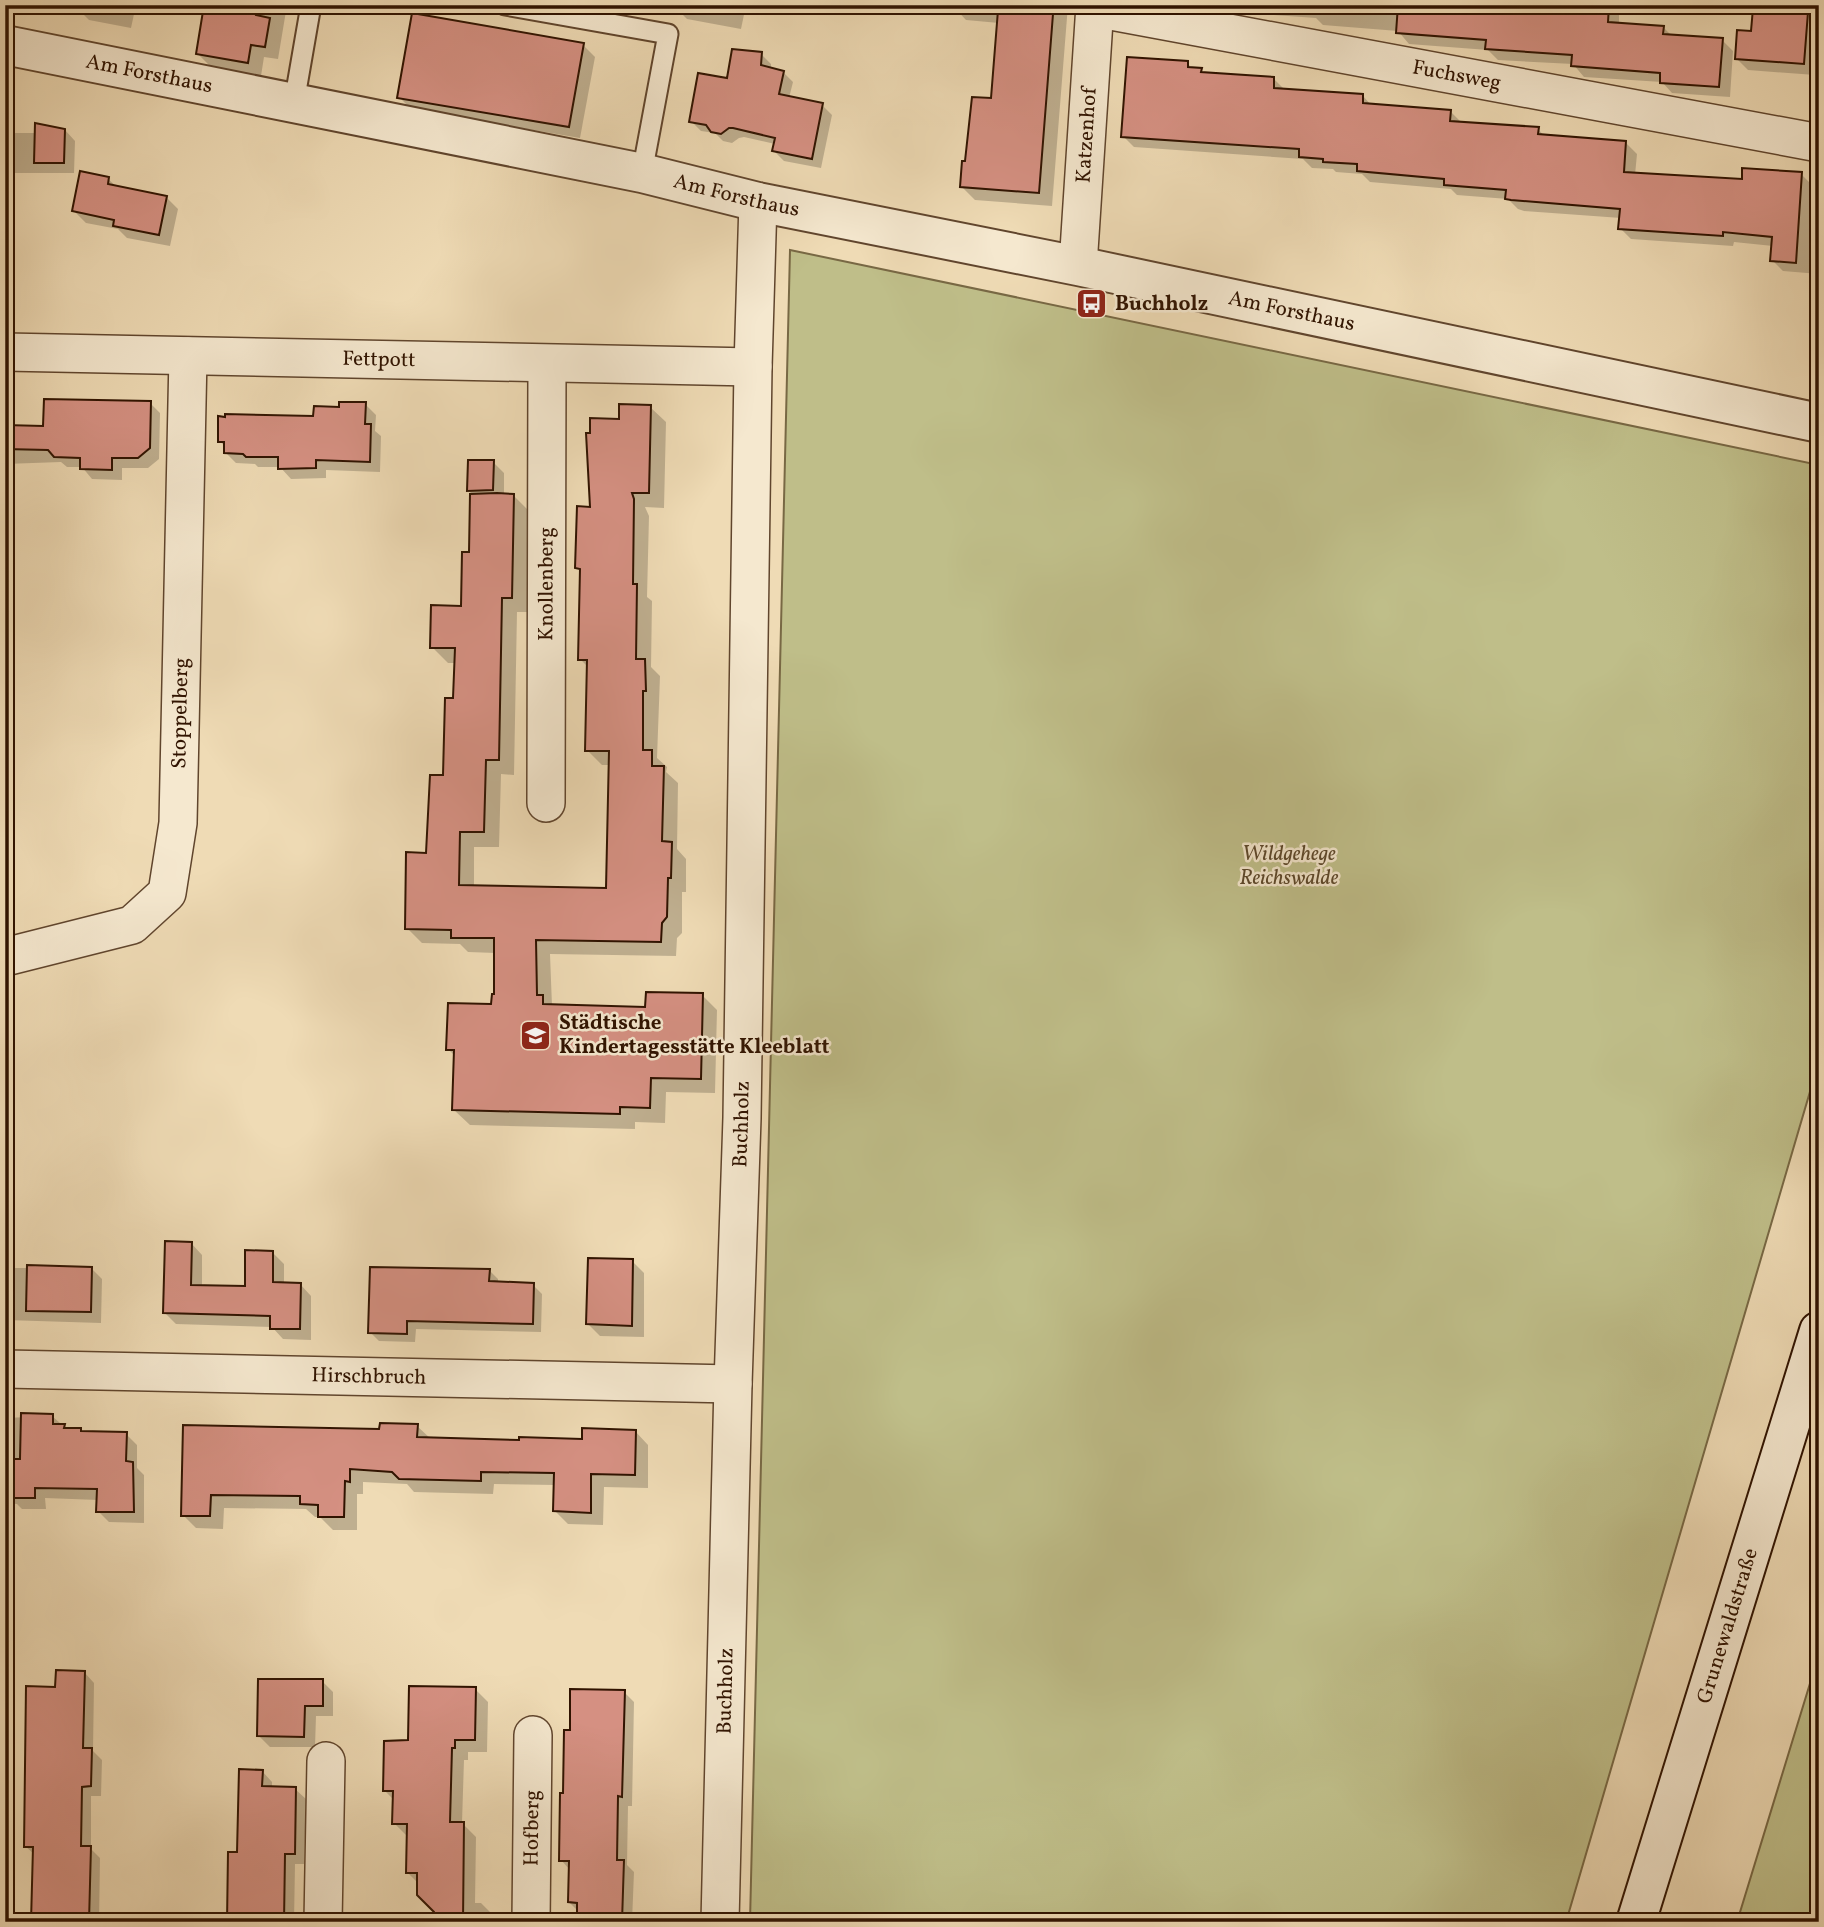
<svg xmlns="http://www.w3.org/2000/svg" width="1824" height="1927" font-family="Vollkorn,serif">
  <style>
    .green { fill: #bfbe89; stroke: #786844; stroke-width: 2 }
    .shadow { fill: #0003 }
    .building { fill: #d59082; stroke: #301300; stroke-width: 2 }
    .lines { fill: none; stroke-linecap: round; stroke-linejoin: round }
    .service-casing { stroke: #60452d; stroke-width: 23 }
    .minor-casing { stroke: #60452d; stroke-width: 40 }
    .tertiary-casing { stroke: #60452d; stroke-width: 42 }
    .secondary-casing { stroke: #301300; stroke-width: 42 }
    .service { stroke: #f5e8cf; stroke-width: 19 }
    .minor { stroke: #f5e8cf; stroke-width: 37 }
    .tertiary { stroke: #f5e8cf; stroke-width: 38 }
    .secondary { stroke: #f5e8cf; stroke-width: 38 }
    .labels { text-anchor: middle; dominant-baseline: central; stroke-width: 5; stroke-linejoin: round; paint-order: stroke }
    .street-label { font-size: 21px; fill: #301300; stroke: #f5e8cf }
    .poi-label { font-size: 21px; font-weight: bold; fill: #301300; stroke: #f5e8cf; text-anchor: start }
    .park-label { font-size: 21px; font-style: italic; fill: #5b4629; stroke: #f5e8cf }
  </style>
  <rect width="100%" height="100%" fill="#efdbb5"/>
  <filter id="stains"><feTurbulence type="fractalNoise" baseFrequency=".00286" numOctaves="4"/><feColorMatrix values="0 0 0 0 .2 0 0 0 0 .09 0 0 0 0 .02 0 0 0 .5 -.17"/></filter>
  <radialGradient id="worn" r=".72"><stop offset=".6" stop-color="#630" stop-opacity="0"/><stop offset="1" stop-color="#630" stop-opacity=".3"/></radialGradient>
  <g class="green">
    <path d="M790,250L1819,465V1061L1566,1922H750Z"/>
    <path d="M1819,1654V1922H1737Z"/>
  </g>
  <g class="shadow">
    <path d="M77,5H136L131,28L89,20L77,8Z"/>
    <path d="M206,5H287L278,59L264,57L261,76L211,67L198,54Z"/>
    <path d="M673,5H746L741,29L687,19Z"/>
    <path d="M952,5H1068L1052,206L975,200L961,186L967,163L993,100L999,23L966,20Z"/>
    <path d="M1227,5H1610L1619,15V24L1663,27L1672,36L1722,40L1733,51L1730,97L1672,93L1662,82L1584,77L1573,64L1498,60L1488,50L1409,44L1398,31L1323,25L1316,18L1234,12Z"/>
    <path d="M1807,14L1818,25L1815,75L1748,70L1737,59Z"/>
    <path d="M583,45L595,57L580,138L411,109L399,97Z"/>
    <path d="M761,54L771,64V69L783,72L793,82L789,98L822,105L832,115L821,168L784,161L774,151L775,144L744,137L739,138L732,143L723,141L715,133L701,131L691,121L728,80Z"/>
    <path d="M1187,63L1194,70H1201L1204,74L1274,79L1285,90L1363,96L1372,106L1450,111L1461,122L1538,129L1545,137L1626,143L1637,154L1635,175L1743,181L1801,174L1812,185L1811,203H1819V274L1783,271L1772,260L1773,246L1734,242L1733,246L1631,239L1620,228L1621,218L1524,211L1518,209L1508,199L1457,195L1451,189L1370,182L1362,174L1336,172L1333,169L1312,168L1303,159L1134,147L1123,136Z"/>
    <path d="M65,130L75,141L74,173H14L13,243H11L10,299L7,298V324H5V133H36Z"/>
    <path d="M108,179L117,187L166,197L178,209L170,246L127,238L118,229L86,223L74,211Z"/>
    <path d="M150,403L160,413L159,459L148,468H122V480L92,479L82,467H67L61,462L5,464V426L45,427Z"/>
    <path d="M365,404L376,415L375,431L381,436L380,472L326,470V478L291,479L280,467H258L255,464L236,463L226,453V448L220,441L315,418L341,409Z"/>
    <path d="M650,407L666,422L664,508L645,507L649,516L647,597L652,601L651,667L660,676L657,758L667,767L666,772L678,783L677,849L686,859V892H682V933L677,938L676,956L550,954L552,1006L647,1008L702,995L717,1010L715,1093L666,1092L665,1123L635,1122V1129L470,1125L454,1110L456,1057L448,1049L493,1005L495,996L496,953L468,952L460,944L422,943L407,928L428,855L445,777L455,700L456,663H448L432,647L463,607L470,554L472,494L469,491L493,462L504,473V495H513L529,511L527,612H517L514,775L501,774L499,847H474V887L608,890L610,765H602L587,750L588,667L580,659L582,572L577,568L591,508L621,420Z"/>
    <path d="M5,535L9,538L8,592H5Z"/>
    <path d="M191,1243L202,1255V1287L246,1288L273,1253L284,1264V1284H300L311,1296V1340L283,1339L272,1327L176,1324L165,1313Z"/>
    <path d="M632,1261L644,1273V1337L600,1336L588,1324Z"/>
    <path d="M5,1268H91L102,1279L101,1323L5,1320Z"/>
    <path d="M489,1270L498,1279V1283L533,1285L542,1294L541,1332L416,1329L415,1342L379,1341L370,1332Z"/>
    <path d="M52,1416L68,1430H81L83,1433L126,1434L137,1445V1468L144,1475V1523L109,1522L98,1511V1500L45,1498L46,1509H22L17,1504L5,1503V1418Z"/>
    <path d="M185,1426L381,1431L417,1426L431,1439L521,1442L583,1440L635,1431L648,1445V1488L604,1487L603,1525L568,1524L555,1511V1485L494,1484L493,1494L414,1492L407,1484L363,1482V1494H357V1530H333L320,1517H315L306,1509L224,1508L223,1529L196,1528L183,1515Z"/>
    <path d="M84,1672L94,1683L93,1751L102,1760L101,1796H91V1849L100,1858L99,1922H33L35,1855L25,1846L57,1688Z"/>
    <path d="M322,1681L333,1692V1716H316L315,1747H270L259,1736Z"/>
    <path d="M475,1689L488,1702L487,1752H468V1760H464L462,1823L476,1837L475,1903H481L494,1916V1922H435L436,1912L419,1884L408,1873V1837L394,1823V1800L385,1791L410,1742Z"/>
    <path d="M624,1692L634,1702L632,1806H628L627,1865L634,1872L632,1922H582L579,1919V1912L569,1902L570,1870L561,1860L571,1732Z"/>
    <path d="M262,1771L272,1782V1788L295,1789L306,1799L304,1864H295L294,1922H228L239,1854Z"/>
  </g>
  <g class="building">
    <path d="M204,5H258L256,15L270,18L265,47L251,45L248,63L196,54Z"/>
    <path d="M1398,5H1609L1608,22L1664,26L1663,34L1723,38L1719,87L1660,83V73L1571,66L1572,55L1485,49L1486,40L1396,33Z"/>
    <path d="M1753,8L1808,12L1804,64L1735,59L1737,30L1751,31Z"/>
    <path d="M998,10L1053,14L1039,193L960,187L962,161H965L972,97L991,98Z"/>
    <path d="M412,13L584,43L569,127L397,98Z"/>
    <path d="M732,49L762,52L761,65L784,71L779,94L823,103L812,159L772,151L775,138L733,128H729L721,134L711,132L706,125L689,122L698,73L727,78Z"/>
    <path d="M1127,57L1188,61V67L1202,68L1201,72L1274,77V88L1363,94V103L1451,110L1450,121L1539,127L1538,134L1626,141L1624,172L1742,179V168L1802,172L1796,263L1770,261L1772,237L1723,232V236L1618,229L1620,209L1511,200L1505,199L1506,190L1444,185V179L1357,171V164L1323,162V159L1299,157V149L1121,137Z"/>
    <path d="M35,123L65,129L64,163H34Z"/>
    <path d="M80,171L109,177L108,184L167,196L159,235L113,226L114,220L72,211Z"/>
    <path d="M44,399L151,401L150,448L138,458H112V470L80,469V458L54,457L48,450L5,449V425L43,426Z"/>
    <path d="M339,402H366L365,424H371L370,462L316,460V468L278,469V457H246L243,454L224,453V442H218V416L225,417V414L313,416L314,406L339,407Z"/>
    <path d="M619,404L651,405L649,493H632L634,499L633,584H637L636,659H645L646,691H643V750H652V766H664L662,841L672,842L671,878H668L667,917L662,923L661,942L536,940L537,995H543V1004L645,1007L646,992L703,993L701,1079L651,1078L650,1108L620,1107V1114L452,1110L454,1050H446L448,1003L491,1004L492,994H494V938H451V930L405,929L406,852L426,853L430,775H443L445,698H453L455,648H430L431,605L461,606L462,552H469L470,494L497,493L514,494L512,598H502L499,760H486L484,832H460L459,885L606,888L609,751H585L587,660H578L580,569L575,568L577,506L590,507L586,433H590V418L619,419Z"/>
    <path d="M468,460H494L493,490L467,491Z"/>
    <path d="M165,1241L192,1242L191,1285L245,1286V1250L273,1251V1282L301,1283L300,1329H270V1316L163,1313Z"/>
    <path d="M588,1258L633,1259L632,1326L586,1324Z"/>
    <path d="M27,1265L92,1267L91,1312L26,1311Z"/>
    <path d="M370,1267L490,1269L489,1281L534,1283L533,1324L407,1321V1334L368,1333Z"/>
    <path d="M21,1413L53,1414V1424H65L64,1428H81V1431L127,1432L126,1461L133,1462L134,1512H96L97,1489L35,1488V1498H9V1459H20Z"/>
    <path d="M380,1423L418,1424L417,1437L519,1440V1437L582,1439V1428L636,1430L635,1475L591,1474V1513L553,1511L554,1473L481,1472V1481L399,1479L392,1472L350,1469V1482L345,1481L344,1517H318V1505L300,1504V1496L211,1495L210,1516H181L183,1425L379,1429Z"/>
    <path d="M56,1670L85,1671L83,1748H92L91,1786L82,1787L81,1846H91L89,1922H31L33,1847H24L26,1686L55,1687Z"/>
    <path d="M258,1679H323V1706H305L304,1737L257,1736Z"/>
    <path d="M409,1686L476,1687L475,1740H455V1748H452L450,1822H464L463,1922H434V1912L417,1895V1873H406L407,1824H392L393,1791H383L384,1741L408,1740Z"/>
    <path d="M570,1689L625,1690L622,1797L618,1796L617,1860H624L622,1922H580L581,1920L577,1919V1903L568,1902L569,1861H559L560,1793H563L564,1730H570Z"/>
    <path d="M239,1769L263,1770L262,1786L296,1787L295,1854H285L284,1922H227L228,1852H237Z"/>
  </g>
  <g class="lines">
    <defs>
      <g id="service">
        <path d="M505,5L668,34L642,173"/>
        <path d="M294,103L311,5"/>
      </g>
      <g id="minor">
        <path id="s1" d="M1095,8L1819,143"/>
        <path id="s2" d="M1078,266L1095,5"/>
        <path id="s3" d="M5,352L753,367"/>
        <path id="s4" d="M546,803L547,364"/>
        <path id="s5" d="M5,957L132,925L167,893L178,823L188,356"/>
        <path id="s6" d="M5,1369L733,1384"/>
        <path d="M323,1922L326,1761"/>
        <path id="s7" d="M531,1922L533,1735"/>
        <path id="s8" d="M720,1922L733,1384L742,1118L753,367L758,202"/>
      </g>
      <g id="tertiary">
        <path id="s9" d="M5,45L642,173L758,202L1078,266L1819,423"/>
      </g>
      <g id="secondary">
        <path id="s10" d="M1636,1922L1819,1331"/>
      </g>
    </defs>
    <use href="#service" class="service-casing"/>
    <use href="#minor" class="minor-casing"/>
    <use href="#tertiary" class="tertiary-casing"/>
    <use href="#secondary" class="secondary-casing"/>
    <use href="#service" class="service"/>
    <use href="#minor" class="minor"/>
    <use href="#tertiary" class="tertiary"/>
    <use href="#secondary" class="secondary"/>
  </g>
  <defs>
    <symbol id="bus-square" viewBox="-11 -11 22 22"><rect x="-9" y="-9" width="18" height="18" rx="4" fill="#8f2418" stroke="#f5e8cf"/><path d="M-5-6H5V4H4V6H2V4H-2V6H-4V4H-5ZM-3.5-4V0h7V-4ZM-3.5 1.2v1.5H-2V1.2ZM2 1.2v1.5H3.5V1.2Z" fill="#fff"/></symbol>
    <symbol id="school-square" viewBox="-11 -11 22 22"><rect x="-9" y="-9" width="18" height="18" rx="4" fill="#8f2418" stroke="#f5e8cf"/><path d="M0-5L7-2L0 1L-7-2ZM-4 1L0 2.5L4 1V4Q0 6-4 4Z" fill="#fff"/></symbol>
  </defs>
  <g fill-rule="evenodd">
    <use href="#bus-square" x="1074" y="286" width="35" height="35"/>
    <use href="#school-square" x="518" y="1018" width="35" height="35"/>
  </g>
  <g class="labels">
    <g class="street-label">
      <text stroke="none"><textPath href="#s9" startOffset="147">Am Forsthaus</textPath></text>
      <text stroke="none"><textPath href="#s1" startOffset="368">Fuchsweg</textPath></text>
      <text stroke="none"><textPath href="#s2" startOffset="131">Katzenhof</textPath></text>
      <text stroke="none"><textPath href="#s9" startOffset="747">Am Forsthaus</textPath></text>
      <text stroke="none"><textPath href="#s9" startOffset="1314">Am Forsthaus</textPath></text>
      <text stroke="none"><textPath href="#s3" startOffset="374">Fettpott</textPath></text>
      <text stroke="none"><textPath href="#s4" startOffset="219">Knollenberg</textPath></text>
      <text stroke="none"><textPath href="#s5" startOffset="359">Stoppelberg</textPath></text>
      <text stroke="none"><textPath href="#s8" startOffset="798">Buchholz</textPath></text>
      <text stroke="none"><textPath href="#s6" startOffset="364">Hirschbruch</textPath></text>
      <text stroke="none"><textPath href="#s10" startOffset="310">Grunewaldstraße</textPath></text>
      <text stroke="none"><textPath href="#s8" startOffset="231">Buchholz</textPath></text>
      <text stroke="none"><textPath href="#s7" startOffset="94">Hofberg</textPath></text>
    </g>
    <g class="poi-label">
      <text x="1115" y="304">Buchholz</text>
      <text x="559" y="1023">Städtische<tspan x="559" dy="24">Kindertagesstätte Kleeblatt</tspan></text>
    </g>
    <g class="park-label">
      <text x="1289" y="854">Wildgehege<tspan x="1289" dy="24">Reichswalde</tspan></text>
    </g>
  </g>
  <rect width="1824" height="1927" fill="none" stroke="#efdbb5" stroke-width="28"/>
  <rect x="7" y="7" width="1810" height="1913" fill="none" stroke="#301300" stroke-width="3.5"/>
  <rect x="14" y="14" width="1796" height="1899" fill="none" stroke="#301300" stroke-width="2"/>
  <rect width="100%" height="100%" filter="url(#stains)"/>
  <rect width="100%" height="100%" fill="url(#worn)"/>
</svg>
